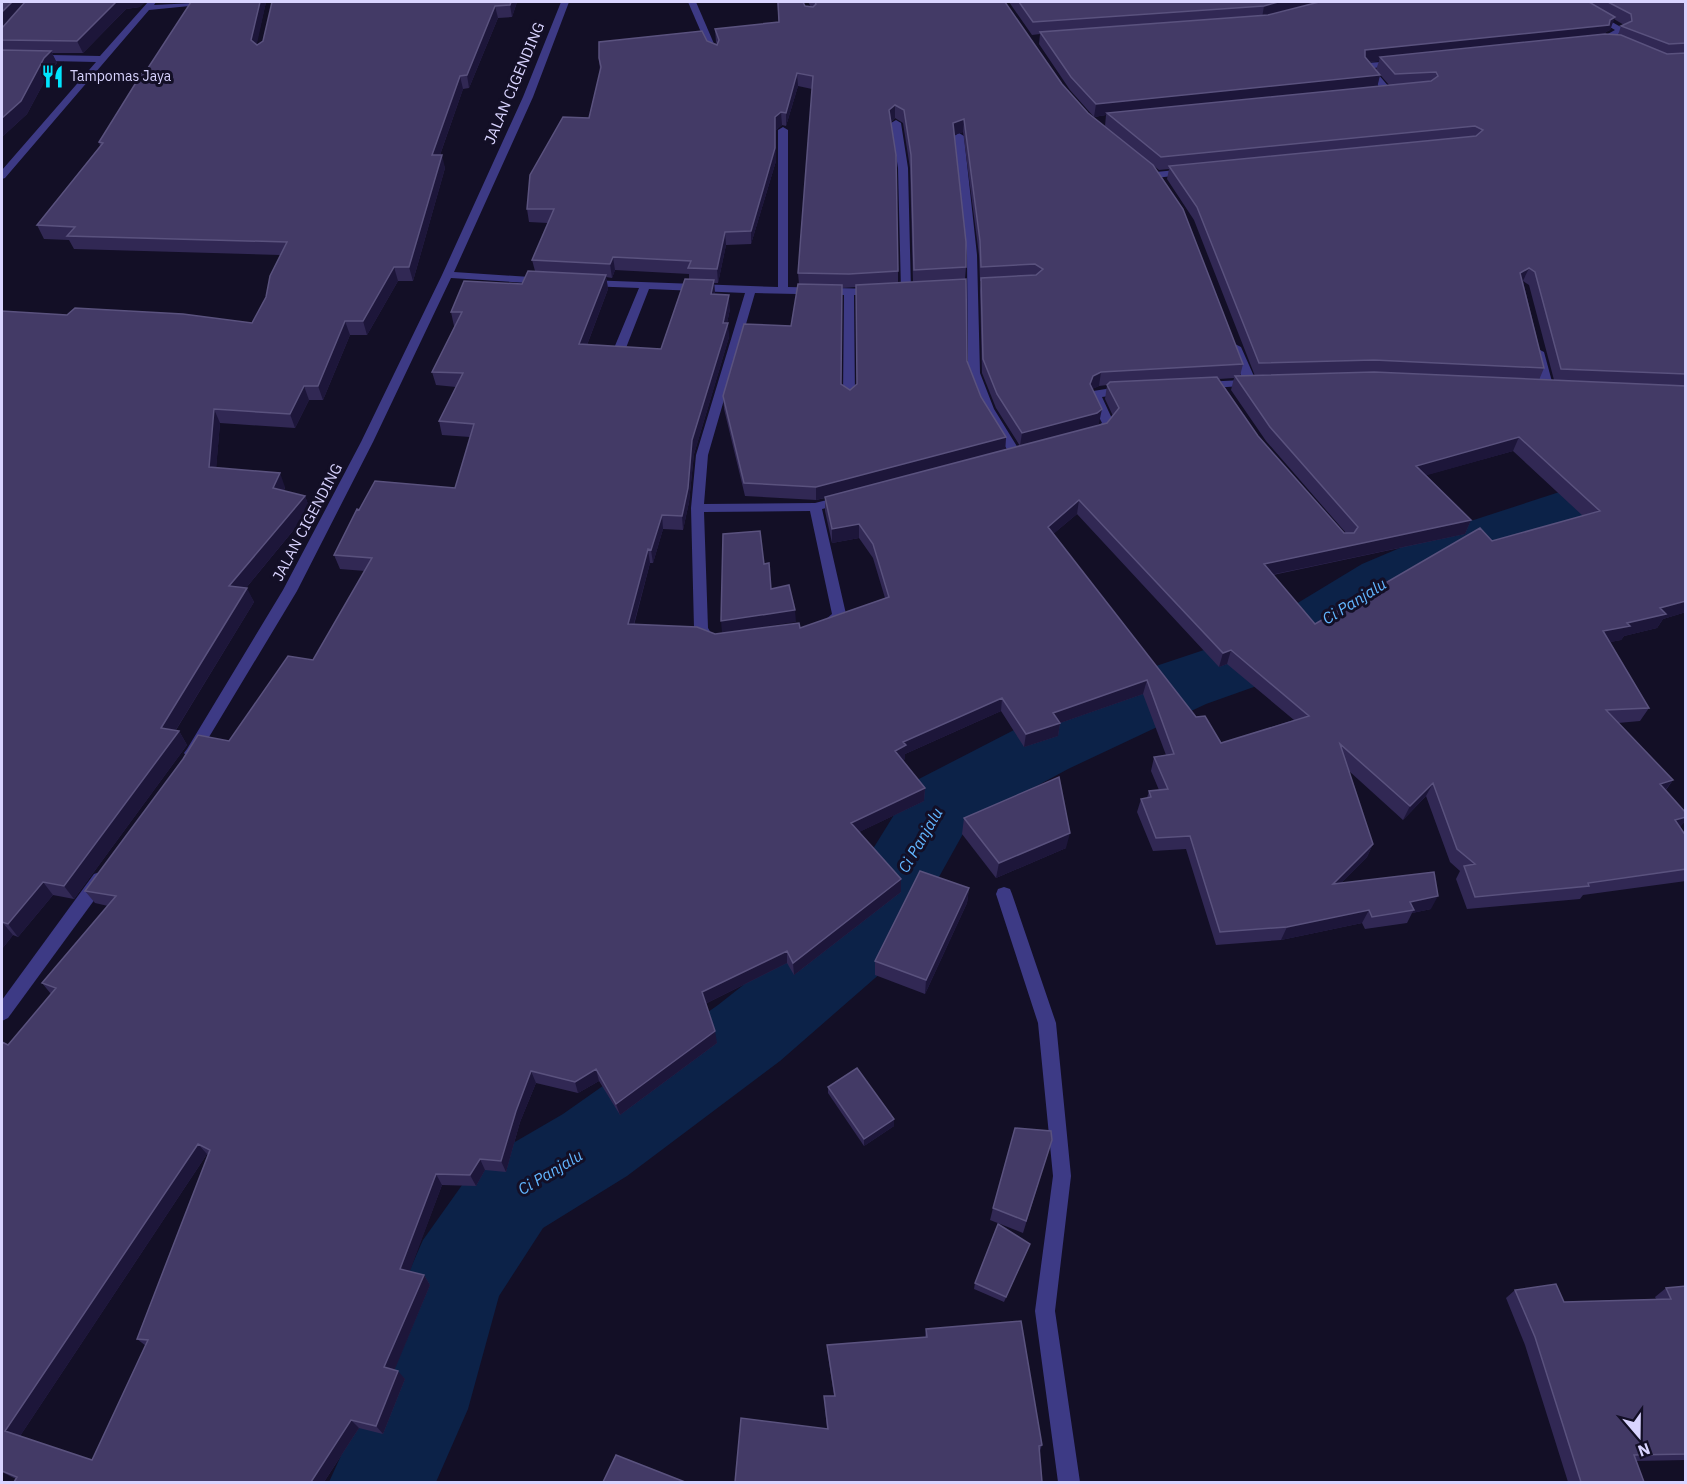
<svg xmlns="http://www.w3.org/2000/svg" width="1687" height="1484" font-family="'IBM Plex Sans',sans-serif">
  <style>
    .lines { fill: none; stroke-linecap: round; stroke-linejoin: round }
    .river { fill: #0c2248; fill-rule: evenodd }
    .minor { fill: #3d3a85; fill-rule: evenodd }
    .wall { fill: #312854; fill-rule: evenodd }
    .shaded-wall { fill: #1d163a }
    .building { fill: #433a66; stroke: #5a527e; stroke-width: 1.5; fill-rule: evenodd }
    .labels { text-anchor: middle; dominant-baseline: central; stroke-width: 6; stroke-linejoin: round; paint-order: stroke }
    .far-poi-label { font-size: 14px; fill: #d9d4ff; stroke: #130f26; text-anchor: start }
    .street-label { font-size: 15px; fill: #d9d4ff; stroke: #130f26 }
    .water-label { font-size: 16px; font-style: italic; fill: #62b6ff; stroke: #130f26 }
  </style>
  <rect width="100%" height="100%" fill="#130f26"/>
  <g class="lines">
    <path class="river" d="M1686,446V500L1619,517L1486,563L1408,596L1290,674L1206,704L1068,769L969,823L890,965L780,1061L627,1176L543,1228L499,1296L468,1409L436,1482H329L370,1392L408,1274L423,1240L477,1164L563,1114L718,1005L832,915L915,781L1016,729L1156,666L1240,638L1362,564L1440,531L1581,485L1650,469L1664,451Z"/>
    <g class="minor">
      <path d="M148,2H156L154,5L214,2L210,4L149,10L5,178L2,179V170L96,62L2,60V54L100,56Z"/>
      <path d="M561,2H569L533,97L454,272L545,278L550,281L545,284L451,278L373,442L297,591L197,757H187L184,753L187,749L283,590L361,442L442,275L523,97Z"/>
      <path d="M688,2H696L718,53L717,55L710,53Z"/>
      <path d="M1568,2H1577L1626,30L1614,36L1613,43H1607L1606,35L1615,30Z"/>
      <path d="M1397,61L1401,64L1400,66L1373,68L1394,93L1389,96L1386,95L1362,66L1366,63Z"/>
      <path d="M896,120L901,123L908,168L911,291L906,294L901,291L898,168L891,123Z"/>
      <path d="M783,127L788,130V287L877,289L882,292L877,295H854L855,397L849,401L843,397L844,295L755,293L708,455L704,504L815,503L843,496L848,497L849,500L848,503L822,509L846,614C840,624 836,628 825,631L818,626L832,614L810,511L704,512L708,628L711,633L722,641L715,646L701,641L694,628L691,508L696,455L745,293L649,289L624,353L618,356L612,353L639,288L587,286L582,283L587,280L778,287V130Z"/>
      <path d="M959,133L964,136L977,255L980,373L994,409L1021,453L1015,457L1011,456L982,409L968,373L967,255L954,136Z"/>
      <path d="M1186,169L1191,172L1189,174L1156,178L1151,175L1156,172Z"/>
      <path d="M1235,344L1241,347L1257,383L1255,385L1199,389L1197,386L1203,382L1243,380L1229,347Z"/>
      <path d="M1538,349L1544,352L1554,389L1552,392L1548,393L1542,389L1532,352Z"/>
      <path d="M1125,386L1131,390L1129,393L1102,397L1114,423L1110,431L1095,437L1091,436V430L1102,423L1090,399L1093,391Z"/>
      <path d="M100,872L106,874L108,879L106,884L8,1018L2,1021V1000L94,874Z"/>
      <path d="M1004,887L1010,889L1012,894L1056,1023L1071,1176L1055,1311L1080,1482H1058L1035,1311L1053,1176L1038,1023L996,894L998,889Z"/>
    </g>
  </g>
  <g class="wall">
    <path d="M2,2L140,7L126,9L83,53H52L57,63L50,71L27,114L2,137Z"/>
    <path d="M157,2H179L158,3Z"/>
    <path d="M266,2L256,45L517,2L512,17L498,18L469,88L463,89L440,155L445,168L413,281H398L367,335H350L323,400H309L295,428L220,423L216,468L285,487L284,491L305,496L310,510L246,588L254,602L176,730L179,731L187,745L74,899L53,895L18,937L13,935L2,949V311L67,315L252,323L266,297L280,255L74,249L69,240L44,239L37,225L100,146L99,142L148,68Z"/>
    <path d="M777,2H803L805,6L811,7L808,2H1005L1243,364L1240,376H1255L1194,220L1167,179L1169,169L1159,170L1105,126L1106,115L1094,117L1070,90L1039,44L1040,34L1032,35L1009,2H1686V612L1663,619L1657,628L1624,636L1621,640L1610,642L1649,708L1640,721L1618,723L1673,780L1666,790L1686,813V820L1680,827L1686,836V881L1583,895L1580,899L1467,909L1456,879L1460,871L1450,862L1426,796L1403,820L1349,771L1373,844L1367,857L1341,883L1431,909L1412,913L1407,923L1365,929L1362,923L1281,940L1216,945L1186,849L1153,851L1137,812L1141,799L1147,798L1149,791L1159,790L1151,771L1154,757L1166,755L1143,694L1060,723L1058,736L1024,747L1001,711L905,754V759L903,760L925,788L924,801L859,832L901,892L794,975L787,963L705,1004L717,1043L620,1115L599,1081L578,1093L536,1083L520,1122L506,1172L485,1170L476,1186L442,1185L409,1272L424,1275L430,1285L394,1370L405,1379L383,1434L359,1428L324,1482H14L16,1479L2,1472V1042L8,1045L51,994L42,983L108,906L95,903L85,891L229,741L313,660L365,571L340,569L334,555L359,510L455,488L470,437L442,435L439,421L456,387L436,385L432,372L455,326H454L451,312L522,284L535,271L532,260L548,223L529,222L527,209L589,118L600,71L599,58L707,41L717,44L716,42L715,29L779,22ZM1614,19L1624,25L1621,26L1618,35L1605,34L1606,32L1610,30ZM1379,61L1376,70L1389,85L1377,86L1380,75L1369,62ZM798,86L812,89L798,273L799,284L791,326L723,396L724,409L745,496L816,500L825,498V511L832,543L859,538L873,558L885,598L800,628L715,634L634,625L650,563H653L663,529L683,530L689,502L694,454L729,337L727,323L730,309L715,294L714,283H718L726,245L751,244L776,161V130L782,125L786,126ZM895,118L903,123L910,168L913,282L898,283V271L891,122ZM963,132L979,255L980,281H981L980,291L982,373L996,408L1020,446L1005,450L1006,437L981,397L967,361L965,279L966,267L954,135ZM615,270L689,274V279L661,349L587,345L608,289L606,277L612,278ZM1523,281L1529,285L1554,380H1539L1544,368ZM856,287L857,384L850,390L841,384L842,288ZM1234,378L1231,390L1266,441L1346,533H1344L1258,436L1219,379ZM1107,385L1105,399L1113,416L1107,423L1095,426L1099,423L1092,389L1099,386ZM1513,451L1583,516L1492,541L1315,624L1273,575L1465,534L1471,520L1426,475ZM1077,514L1219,667L1227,664L1294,720L1221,743L1196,717L1053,534ZM207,1154L208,1155L137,1339L146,1346L92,1460L20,1436Z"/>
    <path d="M964,818L1066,848L996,878L962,834Z"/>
    <path d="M969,888L967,903L925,994L875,975V961Z"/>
    <path d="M828,1087L894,1126L864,1146L828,1093Z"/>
    <path d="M1048,1152L1023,1233L990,1220L993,1208Z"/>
    <path d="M1028,1249L1004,1302L974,1289L975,1283Z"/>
    <path d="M1686,1286V1460L1636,1461L1644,1482H1568L1525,1345L1506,1298L1515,1290L1564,1302L1656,1299L1655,1297L1666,1288Z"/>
    <path d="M926,1329L1042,1445L1040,1451L827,1429L824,1396H834L828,1355L827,1345L925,1337Z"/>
  </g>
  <g class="shaded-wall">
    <path d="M12,2H29L2,30V12Z"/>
    <path d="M116,2H146L140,7L126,9L83,53L77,41Z"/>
    <path d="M260,2H266L255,53L251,40Z"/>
    <path d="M511,2H517L512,17L510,5Z"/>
    <path d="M1278,2H1317L1262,18L1264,6Z"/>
    <path d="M495,6L498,18L469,88L467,75Z"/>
    <path d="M1615,17L1610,30L1606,32L1604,37L1380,57L1379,61L1361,62L1365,50L1610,20Z"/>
    <path d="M51,51L57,63L50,71L27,114L2,137V118L44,58Z"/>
    <path d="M797,73L798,86L786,126V113Z"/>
    <path d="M1380,75L1377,88L1107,113L1106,115L1094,117L1096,104Z"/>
    <path d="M460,76L463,89L435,169L432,155Z"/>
    <path d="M895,105V118L889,123V110Z"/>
    <path d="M781,112L782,125L776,130V161L751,244V231L775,117Z"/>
    <path d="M964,119L963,132L952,136L953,123Z"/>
    <path d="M442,155L445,168L413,281L409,267Z"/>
    <path d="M725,232L726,245L718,283L717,269Z"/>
    <path d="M613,257L615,270L612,278L610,264Z"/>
    <path d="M394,267L398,281L367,335L363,321Z"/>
    <path d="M1529,268L1523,281L1515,287L1520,273Z"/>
    <path d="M606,275L608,289L582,358L579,344Z"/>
    <path d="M714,280L715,294L712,308L711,294Z"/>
    <path d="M729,295L730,309L724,337L723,323Z"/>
    <path d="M345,321L350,335L323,400L318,386Z"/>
    <path d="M728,323L729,337L694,454L689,502L683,530L682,516L692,440Z"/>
    <path d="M1101,372L1099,386L1091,390L1090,384L1093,376Z"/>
    <path d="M304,386L309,400L295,428L290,414Z"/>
    <path d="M214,409L220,423L215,482L209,467Z"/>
    <path d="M1102,409L1099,423L1095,427L1020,446L1022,433Z"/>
    <path d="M1006,437L1005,451L816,500V487Z"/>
    <path d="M1519,437L1513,451L1410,480L1416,466Z"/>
    <path d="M280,473L285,487L278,502L273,488Z"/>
    <path d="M305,496L310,510L236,600L229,586Z"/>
    <path d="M1079,500L1077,514L1045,541L1048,527Z"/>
    <path d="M662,515L663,529L653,563L651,550Z"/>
    <path d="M1471,520L1465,534L1260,577L1264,564Z"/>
    <path d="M859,524V538L832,543V529Z"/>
    <path d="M648,549L650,563L630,638L628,624Z"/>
    <path d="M247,588L254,602L169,741L161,728Z"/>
    <path d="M1686,601V612L1663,619L1657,628L1624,636L1621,640L1595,645L1603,631L1627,623L1660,608Z"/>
    <path d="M795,610L796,622L722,633L721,621Z"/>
    <path d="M1231,650L1227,664L1219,667L1223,653Z"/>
    <path d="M1147,680L1143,694L1060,723L1058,736L1024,747L1026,734L1053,713Z"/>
    <path d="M1002,698L1001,711L905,754V759L895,765V751L903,742Z"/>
    <path d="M179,731L187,745L74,899L64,886Z"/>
    <path d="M1673,780L1663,793L1660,784Z"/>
    <path d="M1433,783L1426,796L1403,820L1410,806Z"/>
    <path d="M925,788L924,801L851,836V823Z"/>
    <path d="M1686,817V820L1678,829L1675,820Z"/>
    <path d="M1070,833L1066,848L996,878L999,863Z"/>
    <path d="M1373,844L1367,857L1327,897L1333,884Z"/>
    <path d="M901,879V892L794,975L793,963Z"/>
    <path d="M43,882L53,895L18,937L8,924Z"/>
    <path d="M969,888L967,903L925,994L926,980Z"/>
    <path d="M1438,896L1431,909L1412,913L1414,910L1410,902Z"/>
    <path d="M1369,910L1362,923L1281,940L1287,927Z"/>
    <path d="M2,922L13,935L2,949Z"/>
    <path d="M787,951V963L703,1005L702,992Z"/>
    <path d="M715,1031L717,1043L620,1115L616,1104Z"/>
    <path d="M596,1069L599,1081L578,1093L575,1082Z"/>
    <path d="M531,1071L536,1083L520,1122L506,1172L501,1161L516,1111Z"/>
    <path d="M894,1119V1126L864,1146V1139Z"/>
    <path d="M198,1144L207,1154L18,1439L5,1431Z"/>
    <path d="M480,1159L485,1170L476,1186L470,1175Z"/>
    <path d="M436,1174L442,1185L407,1279L400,1269Z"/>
    <path d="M424,1275L430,1285L392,1376L384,1367Z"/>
    <path d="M398,1371L405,1379L383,1434L376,1426Z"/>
    <path d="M351,1420L359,1428L324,1482H311Z"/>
  </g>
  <g class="building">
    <path d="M2,2H12L2,12Z"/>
    <path d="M25,2H116L77,41L2,40V28Z"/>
    <path d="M191,2H260L251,40L257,45L263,41L272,2H511L510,5L495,6L467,75L460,76L432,155H442L409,267H394L363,321H345L318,386H304L290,414L214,409L209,467L280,473L273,488L305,496L229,586L247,588L161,728L179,731L64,886L43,882L8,924L2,922V311L67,315L75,308L183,314L252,323L266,297L270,276L287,242L67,236L75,227L37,225L103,143L99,142L145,68H148Z"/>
    <path d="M778,2H803L805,6L813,7L816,4L815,2H1005L1062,84L1088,113L1153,165L1183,209L1243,364L1101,372L1093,376L1090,384L1102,409L1097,413L1022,433L997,394L983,359L981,278L1036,275L1043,269L1035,264L981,267L980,241L964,119L953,123L966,242V267L914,270L911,155L904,110L895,105L889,110L896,155L898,271L849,274L798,273L813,76L797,73L786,113L781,112L775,117V148L751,231L725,232L717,269L688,268L691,261L613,257L610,264L532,260L554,209H527L530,175L563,117L589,118L601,67L599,58V42L702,31L707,41L717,45L719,40L715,29L779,22Z"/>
    <path d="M1019,2H1278L1264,6L1033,22Z"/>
    <path d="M1319,2H1589L1615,17L1610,20L1609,25L1365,50V57L1380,75L1096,104L1071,77L1040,32L1268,15Z"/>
    <path d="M1608,2H1686V43L1669,44L1621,26L1632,21L1631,14Z"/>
    <path d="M1605,34L1621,35L1667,54L1686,53V374L1561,369L1535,272L1529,268L1520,273L1544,368L1374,360L1259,363L1197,207L1169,166L1476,136L1483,130L1475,126L1161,157L1107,113L1431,81L1438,76L1436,72L1395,74L1380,57Z"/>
    <path d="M2,50L51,51L44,58L21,101L2,118Z"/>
    <path d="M528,271L606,275L579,344L661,349L685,279L714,280L711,294L729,295L723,323H728L692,440L688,488L682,516L662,515L651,550L648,549L628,624L697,627L715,634L799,623L800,628L889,597L873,544L859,524L832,529L825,497L1107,423L1119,408L1107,385L1110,382L1217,377L1258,436L1344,533H1354L1358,527L1270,427L1235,376L1374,372L1686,386V601L1660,608L1666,614L1627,623L1630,626L1603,631L1649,708L1606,710L1673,780L1660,784L1686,813V817L1675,820L1686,836V869L1588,883L1589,886L1475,897L1464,866L1475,864L1457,849L1433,783L1410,806L1340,744L1373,844L1333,884L1434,872L1438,896L1410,902L1414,910L1372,917L1369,910L1287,927L1220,932L1190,836L1156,838L1141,799L1151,797L1149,791L1168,789L1154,757L1174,754L1147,680L1053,713L1060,723L1026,734L1002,698L903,742L906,745L895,751L925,788L851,823L901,879L793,963L787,951L702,992L715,1031L616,1104L596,1069L575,1082L531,1071L516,1111L501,1161L480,1159L470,1175L436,1174L400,1269L424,1275L384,1367L398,1371L376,1426L351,1420L311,1482H14L17,1477L2,1471V1042L8,1045L56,988L42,983L116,896L85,891L183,759L198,735L229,741L288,656L313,660L372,558L334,555L357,509L359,510L375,481L455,488L474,424L439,421L463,373L432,372L462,312H451L464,281L522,284ZM1519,437L1600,511L1492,541L1480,528L1315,624L1264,564L1471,520L1416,466ZM1079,500L1223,653L1231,650L1309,716L1221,743L1205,716L1196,717L1048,527ZM198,1144L210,1150L137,1339L148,1340L92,1460L5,1431Z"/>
    <path d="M966,279L967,361L981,397L1006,437L816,487L744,483L723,396L744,324L791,326L798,284L842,285L841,384L850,390L857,384L856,285Z"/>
    <path d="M760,531L764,564L769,563L771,589L789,585L795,610L721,621L723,534Z"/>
    <path d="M1059,777L1070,833L999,863L964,818Z"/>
    <path d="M920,871L969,888L926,980L875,961Z"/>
    <path d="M857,1068L894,1119L864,1139L828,1087Z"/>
    <path d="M1015,1128L1051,1131L1052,1140L1026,1221L993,1208Z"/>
    <path d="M998,1224L1030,1244L1006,1297L975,1283Z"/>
    <path d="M1556,1284L1564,1302L1671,1299L1666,1288L1686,1286V1454L1634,1455L1644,1482H1581L1535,1337L1515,1290Z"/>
    <path d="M1021,1321L1042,1445L1039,1446L1042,1482H735L741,1418L828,1429L824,1396H835L827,1345L927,1337L926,1329Z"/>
    <path d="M616,1455L685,1482H603Z"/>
  </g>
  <defs>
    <symbol id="restaurant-bare" viewBox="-9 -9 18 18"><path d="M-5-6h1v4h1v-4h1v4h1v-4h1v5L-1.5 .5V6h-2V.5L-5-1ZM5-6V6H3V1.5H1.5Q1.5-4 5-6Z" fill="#00e5ff" stroke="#130f26" stroke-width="2.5" paint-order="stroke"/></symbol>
  </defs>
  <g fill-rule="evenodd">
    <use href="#restaurant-bare" x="36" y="60" width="33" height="33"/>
  </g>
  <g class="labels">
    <g class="far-poi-label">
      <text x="70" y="76">Tampomas Jaya</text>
    </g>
    <g class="street-label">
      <text transform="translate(514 83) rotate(-67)">JALAN CIGENDING</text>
      <text transform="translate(307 522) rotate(-62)">JALAN CIGENDING</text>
    </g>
    <g class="water-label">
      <text transform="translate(1354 601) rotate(-32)">Ci Panjalu</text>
      <text transform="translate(920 840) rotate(-60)">Ci Panjalu</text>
      <text transform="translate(550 1172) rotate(-31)">Ci Panjalu</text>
    </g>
  </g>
  <rect width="1687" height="1484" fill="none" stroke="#d9d4ff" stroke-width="6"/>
  <g transform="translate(1639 1436) rotate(160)" stroke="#130f26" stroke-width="4.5" paint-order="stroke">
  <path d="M0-4.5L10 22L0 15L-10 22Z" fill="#d9d4ff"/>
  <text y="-9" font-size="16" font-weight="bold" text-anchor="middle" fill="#d9d4ff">N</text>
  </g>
</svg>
